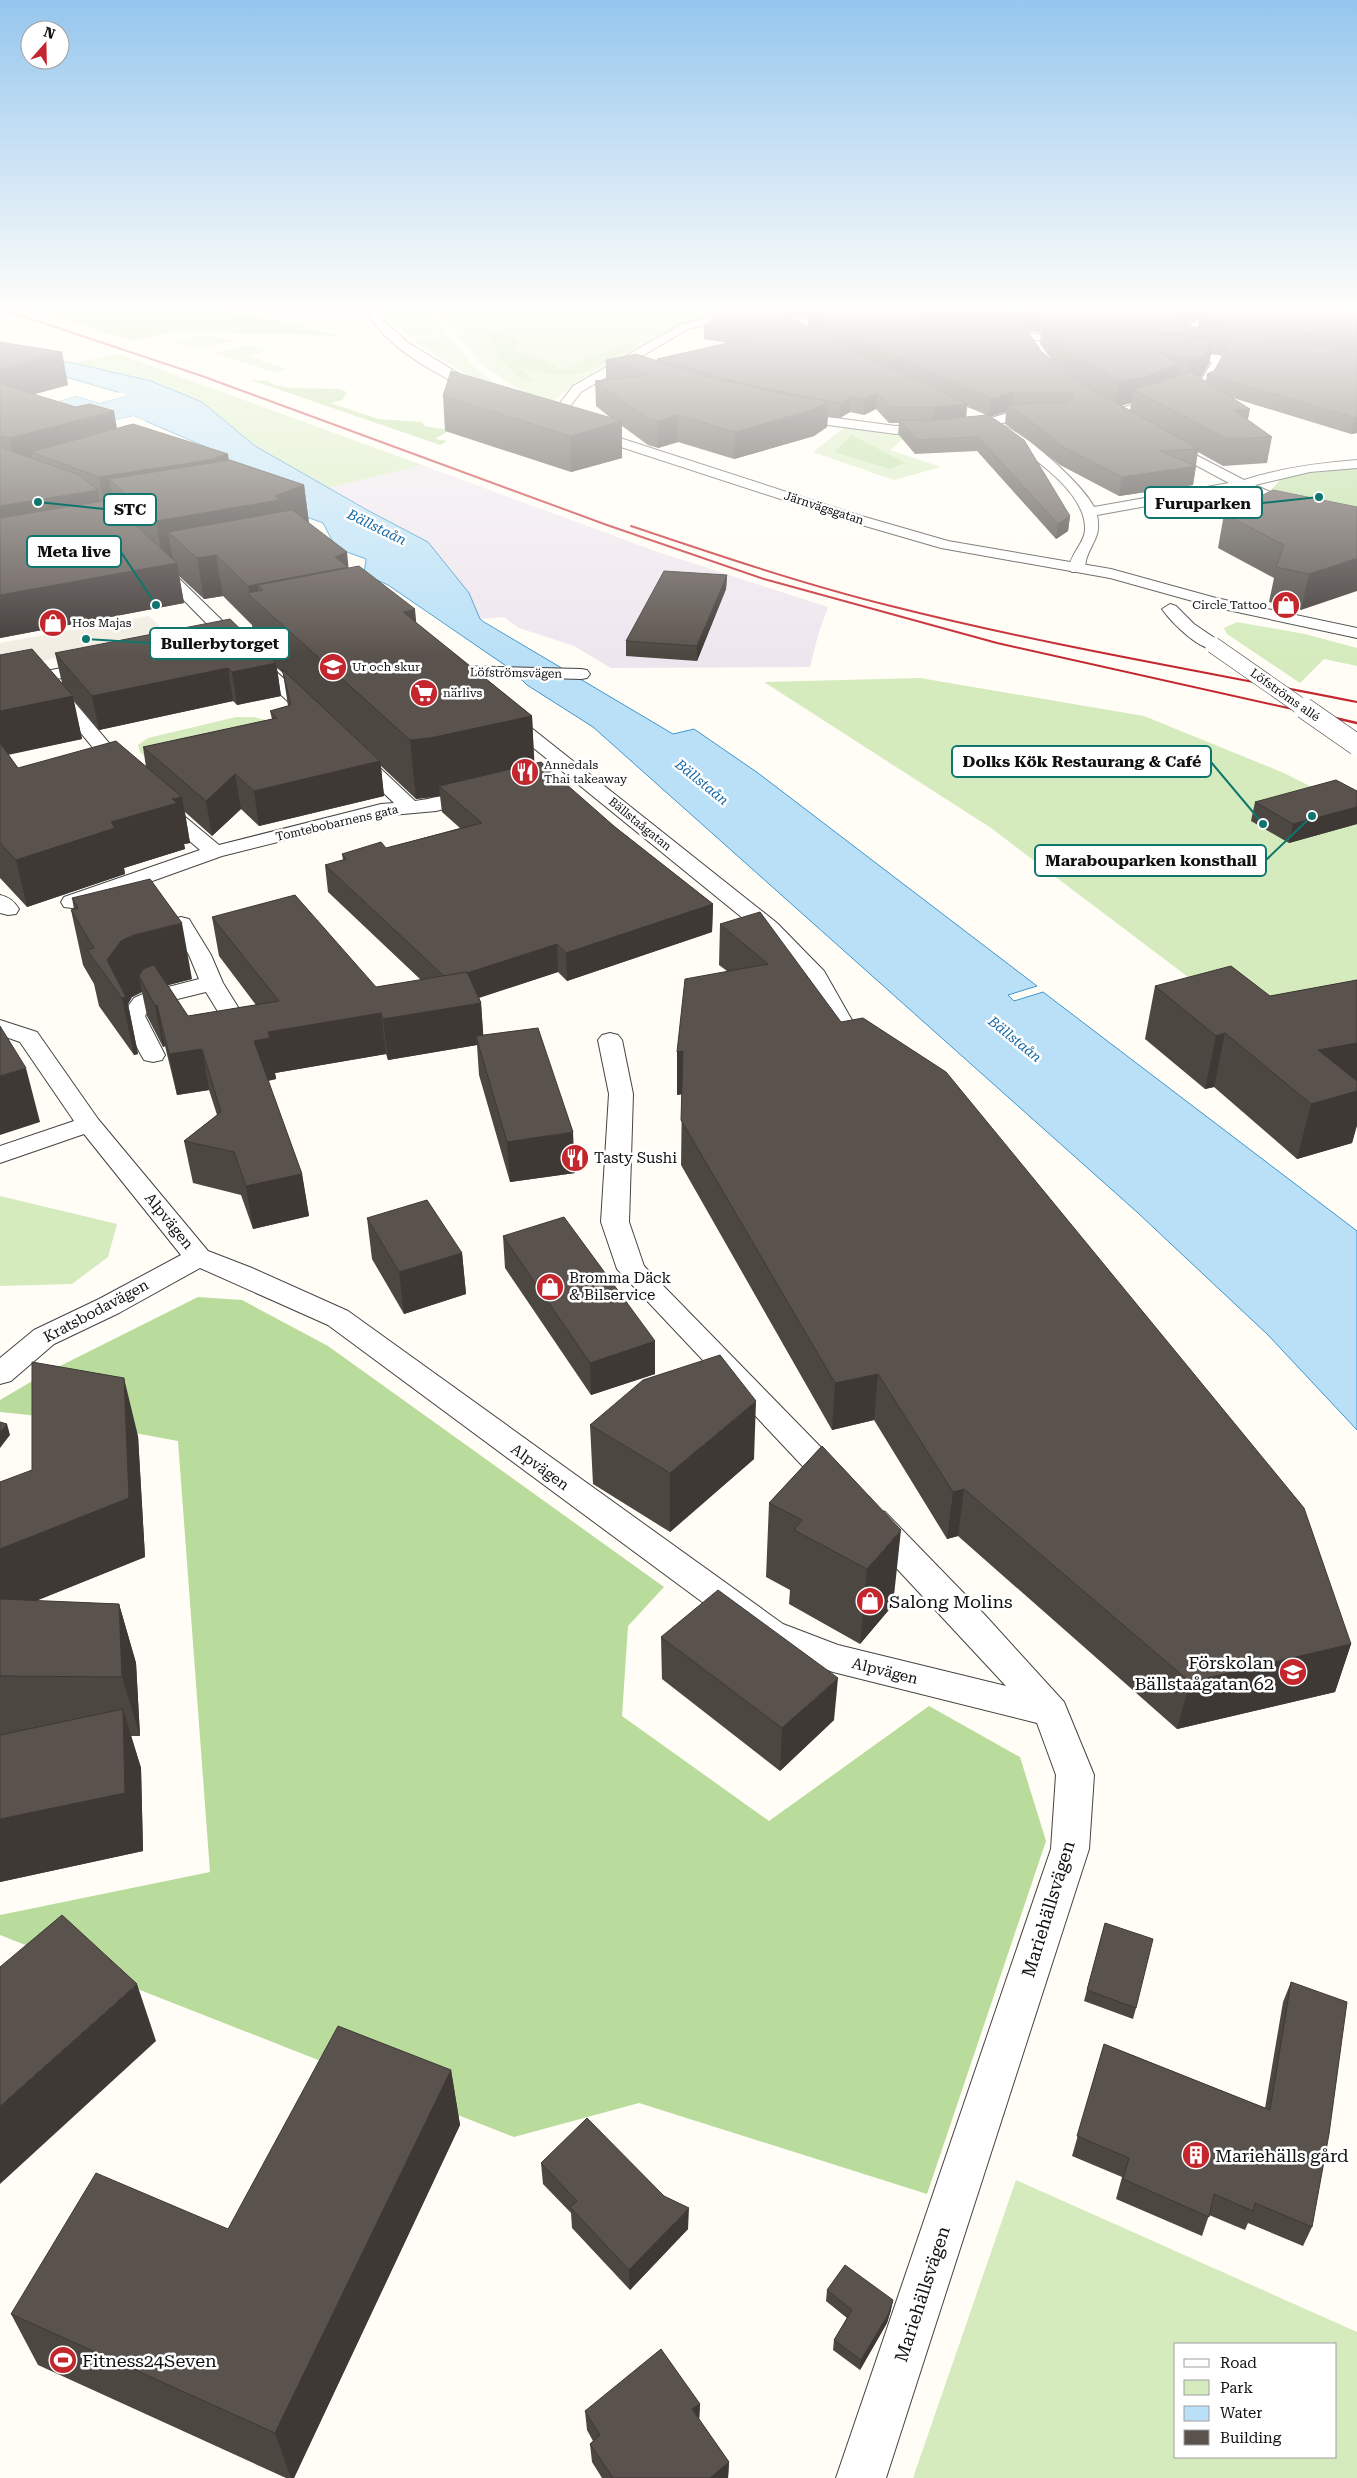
<svg xmlns="http://www.w3.org/2000/svg" width="1357" height="2478" font-family="'Roboto Serif',serif">
  <style>
    .industrial { fill: #eee6ef }
    .green { fill: #d5ebbd; fill-rule: evenodd }
    .forest { fill: #b9dc9c }
    .plaza { fill: #f1ede2 }
    .water { fill: #b9e0f7; stroke: #3f96cf }
    .pier { fill: #fffdf5 }
    .lines { fill: none; stroke-linecap: round; stroke-linejoin: round }
    .minor-casing { stroke: #444; stroke-width: 2 }
    .tertiary-casing { stroke: #444; stroke-width: 2 }
    .minor { fill: #fff; fill-rule: evenodd }
    .tertiary { fill: #fff; fill-rule: evenodd }
    .rail-far1 { stroke: #c4262e; stroke-width: 2 }
    .rail { stroke: #c4262e; stroke-width: 2.5 }
    .minor-bridge-far1-casing { stroke: #444; stroke-width: 17; stroke-linecap: butt }
    .minor-bridge-casing { stroke: #444; stroke-width: 22; stroke-linecap: butt }
    .minor-bridge-far1 { stroke: #fff; stroke-width: 16 }
    .minor-bridge { stroke: #fff; stroke-width: 21 }
    .wall { fill: #4d4742; fill-rule: evenodd }
    .shaded-wall { fill: #3f3936 }
    .building { fill: #5a524d; stroke: #3f3936 }
    .labels { text-anchor: middle; dominant-baseline: central; stroke-width: 5; stroke-linejoin: round; paint-order: stroke }
    .far-street-label { font-size: 12px; fill: #111; stroke: #fff }
    .far-poi-label { font-size: 12px; fill: #111; stroke: #fff; text-anchor: start }
    .far-water-label { font-size: 14px; font-style: italic; fill: #1768a6; stroke: #fff }
    .poi-label { font-size: 15px; fill: #111; stroke: #fff; text-anchor: start }
    .street-label { font-size: 15px; fill: #111; stroke: #fff }
    .near-poi-label { font-size: 18px; fill: #111; stroke: #fff; text-anchor: start }
    .near-street-label { font-size: 18px; fill: #111; stroke: #fff }
    .leader { fill: none; stroke: #0f766e; stroke-width: 2 }
    .callout-dot { fill: #0f766e; stroke: #fff; stroke-width: 2 }
    .callout { fill: #fff; stroke: #0f766e; stroke-width: 2 }
    .callout-label { font-size: 16px; text-anchor: middle; font-weight: bold; fill: #111 }
  </style>
  <rect width="100%" height="100%" fill="#fffdf5"/>
  <path class="industrial" d="M422,465L658,552L828,607L818,635L810,667L611,668L574,646L519,628L504,617L480,619L469,593L369,511L328,488Z"/>
  <g class="green">
    <path d="M384,310H425L448,334L411,338L385,316Z"/>
    <path d="M437,310H741L701,318L673,328L578,381L555,400L546,403L515,387L482,364Z"/>
    <path d="M210,336L234,341L193,349L176,342L187,340L190,337Z"/>
    <path d="M450,336L474,367L493,381L479,383L412,340Z"/>
    <path d="M249,345L267,351L248,356L287,369L273,372L213,353Z"/>
    <path d="M118,354L422,465L328,488L255,446L202,402L111,372L73,363Z"/>
    <path d="M845,427L908,435L890,450L941,467L894,480L813,452Z"/>
    <path d="M1237,622L1305,634L1357,648V666L1324,659L1300,683L1227,634L1224,628Z"/>
    <path d="M920,678L1144,716L1284,773L1357,810V1030L1278,1045L991,828L764,682Z"/>
    <path d="M236,717H254L266,720L271,727L147,759L140,752L138,745L148,738Z"/>
    <path d="M0,1196L117,1224L108,1257L72,1284L0,1286Z"/>
    <path d="M1016,2180L1357,2332V2478H913ZM1176,2344H1336V2457H1176Z"/>
  </g>
  <g class="forest">
    <path d="M39,310H215L274,320L341,336L179,331L132,341Z"/>
    <path d="M446,310H481L482,317L471,322L454,320Z"/>
    <path d="M494,331L513,336L518,343L511,349C528,358 545,356 559,370L625,343L635,345C628,352 617,356 608,361C566,382 565,376 522,369L533,381L524,382L501,361L496,354L498,348L484,334Z"/>
    <path d="M251,380L268,381L274,385L290,388L339,389L347,392L342,400L330,403L378,419L422,422L424,426L450,430L435,439L447,441L440,445Z"/>
    <path d="M852,435L905,463L890,469L834,452Z"/>
    <path d="M1357,468V522L1270,491L1282,478L1312,473Z"/>
    <path d="M198,1297L242,1300L328,1346L664,1587L628,1626L622,1716L769,1821L929,1706L1020,1757L1046,1841L927,2194L639,2103L514,2137L0,1935V1915L210,1872L178,1441L48,1417L0,1412V1400L46,1373Z"/>
  </g>
  <path class="plaza" d="M149,616L170,636L0,669V643Z"/>
  <path class="water" d="M0,353L73,363L151,381L202,402L255,446L369,511L428,542L469,593L480,619L484,622L673,734L694,729L758,773L1037,986L1008,995L1014,1001L1043,992L1357,1231V1430L1268,1335L1138,1213L593,727L527,685L512,670L388,585L364,574L366,559L336,548L323,523L282,508L223,467L220,453L134,416L90,425L30,409L76,396L100,403L128,395L31,367Z"/>
  <path class="pier" d="M120,392L129,395L100,403L76,396L31,409L90,425L134,416L146,421L142,422L134,418L90,427L27,408L78,394L100,401L120,395L115,394Z"/>
  <g class="lines">
    <defs>
      <g id="minor">
        <path d="M738,310H757L756,312L688,329L581,392L568,409L533,418L527,414L529,411L560,403L573,386L680,325Z"/>
        <path d="M1212,310H1224L1186,338H1178V334Z"/>
        <path d="M763,319L845,320L851,323L845,326L759,324V320Z"/>
        <path d="M993,329L1077,339L1083,342L1077,345L989,334V330Z"/>
        <path d="M1172,350L1219,355L1225,359L1210,386L1149,409L1115,417L1111,416L1109,413L1111,410L1141,403L1201,381L1212,362L1168,355V351Z"/>
        <path d="M1042,411L1048,415L1046,418L1013,420L988,427L896,434L790,420L784,416L790,412L896,426L987,419L1012,412Z"/>
        <path d="M1001,425C1024,431 1083,485 1094,507L1229,483L1160,446L1158,443L1165,439L1244,480C1281,468 1318,463 1357,460V468L1310,472L1255,485L1313,512L1357,523V531L1303,518L1241,489L1097,515C1101,536 1094,539 1087,557C1085,562 1086,568 1082,572H1072L1069,569C1070,554 1084,544 1085,530C1087,490 1025,452 996,432L995,429Z"/>
        <path d="M155,558L160,560L235,633L290,622L296,623L298,627L296,631L243,641L319,711L322,715L319,719H307L227,645L210,648L204,647L202,643L204,639L219,636L150,566L147,563L150,560Z"/>
        <path d="M1170,604L1176,606L1194,624L1219,641L1221,645L1219,649C1201,653 1172,623 1162,609Z"/>
        <path d="M97,661L103,662L106,666L103,670L0,690V680Z"/>
        <path d="M450,666L581,669L587,670L590,674L587,678L581,679L444,675L441,671L444,667Z"/>
        <path d="M54,684L60,685L131,769L134,773L131,777H117L48,693L45,689L48,685Z"/>
        <path d="M504,710L510,711L777,923L824,971L853,1022L849,1027L841,1029L833,1027L806,979L761,933L498,719L495,715L498,711Z"/>
        <path d="M355,749L362,751L415,801C432,799 471,788 484,791L487,795L484,799L436,811L381,816L222,856L80,907L72,908L64,907L61,902L64,897L200,850L152,809L149,805L152,801H166L219,845L381,804L394,803L348,759L346,755L348,751Z"/>
        <path d="M0,895C9,897 14,901 19,909L16,914L8,915L0,913Z"/>
        <path d="M181,917L189,919L192,924L211,955L223,983L256,1036L252,1041L244,1043L236,1041L206,992L161,1003L150,1008L145,1016L165,1055L162,1060L153,1062L144,1060L141,1055L121,1016L134,998L145,993L199,979L189,955L170,924L173,919Z"/>
        <path d="M0,1020L37,1032L98,1119L208,1251L252,1268L348,1311L783,1624L838,1645L1006,1686L861,1530L857,1521L861,1512L873,1509L885,1512L984,1614L1064,1702L1094,1775L1089,1849L886,2478H836L1051,1849L1056,1775L1037,1723L833,1672L759,1644L328,1325L200,1268L119,1313L54,1344L11,1381L0,1384V1358L34,1330L99,1299L181,1255L84,1134L0,1163V1146L74,1121L20,1042L0,1035Z"/>
        <path d="M610,1033L618,1035L622,1040L633,1094L629,1222L644,1266L849,1476L854,1484L849,1492L838,1496L827,1492L617,1269L601,1222L609,1094L598,1040L602,1035Z"/>
      </g>
      <g id="tertiary">
        <path d="M367,310H377L382,319L407,342L489,392L487,395H479C443,377 383,348 367,310Z"/>
        <path d="M586,427L858,515L948,541L1111,569L1216,598L1357,628V638L1214,607L1110,578L941,548L848,521L581,434L580,431L581,428Z"/>
      </g>
    </defs>
    <use href="#minor" class="minor-casing"/>
    <use href="#tertiary" class="tertiary-casing"/>
    <use href="#minor" class="minor"/>
    <use href="#tertiary" class="tertiary"/>
    <g class="rail-far1">
      <path d="M4,310L202,376L607,525L764,579L997,643L1297,710"/>
      <path d="M631,526C717,555 803,584 891,606C1045,645 1201,671 1357,702"/>
    </g>
    <path class="rail" d="M1292,708L1357,723"/>
    <defs>
      <path id="minor-bridge-far1" d="M1213,645L1306,710"/>
      <path id="minor-bridge" d="M1304,708L1357,745"/>
    </defs>
    <use href="#minor-bridge-far1" class="minor-bridge-far1-casing"/>
    <use href="#minor-bridge" class="minor-bridge-casing"/>
    <use href="#minor-bridge-far1" class="minor-bridge-far1"/>
    <use href="#minor-bridge" class="minor-bridge"/>
  </g>
  <g class="wall">
    <path d="M742,310H1209L1187,326L1198,328L1199,318L1211,310H1357V433L1351,434L1233,398L1248,420L1272,437L1267,463L1223,466L1198,452L1193,485L1119,496L1060,465L1025,437L1005,424L1006,412L990,417L1070,516L1068,531L1056,539L977,451L915,454L898,434L899,423H889L876,409L864,415L850,412L840,418L828,417L827,427L814,436L734,459L678,442L658,448L648,445L622,426V458L571,472L445,431L443,396L612,419L596,406L595,381L606,380V360L657,361V359L728,343L704,339V325ZM790,317L808,318V326ZM1027,331L1041,333L1040,344L1054,363L1041,351ZM1211,354L1223,355L1214,371L1207,374L1206,381L1201,378L1209,364ZM1131,403L1130,410L1121,406ZM967,407L975,410L986,415L966,417Z"/>
    <path d="M0,342L68,385L34,394L117,429L228,460L304,485L309,523L348,568L532,716L534,764L615,827L713,904L712,932L567,981L558,972L479,998L481,1003L483,1035L575,1173L510,1182L479,1075L477,1045L388,1060L386,1054L275,1073L276,1079L268,1081L302,1174L309,1216L253,1229L241,1195L193,1183L184,1141L217,1115L209,1090L177,1095L165,1046L163,1047L147,1016L142,992L132,997L128,1004L138,1054L134,1055L99,1006L94,984L83,965L71,910L74,909L72,898L192,979L168,985L188,1016L256,1005L219,956L212,917L376,987L421,980L328,892L325,865L343,860L342,854L386,848L460,828L442,812L440,796L416,799L381,766L384,796L259,826L241,809L212,836L185,812L190,843L184,844L185,849L124,868L125,874L27,907L0,878V655L62,683L55,653L254,642L252,625L223,596L204,599L179,576L184,603L0,638ZM277,668L283,673L288,706L270,711L272,719L143,747L146,767L18,768L8,755L82,739L73,699L99,730L233,701L237,705L281,696Z"/>
    <path d="M1357,507L1301,610L1269,602L1274,578L1218,548L1224,514Z"/>
    <path d="M727,575L726,589L697,661L626,656V641Z"/>
    <path d="M1357,791V824L1289,843L1251,821L1255,802Z"/>
    <path d="M720,924L841,1022L1351,1644L1335,1692L1177,1729L958,1536L947,1539L874,1420L832,1430L681,1165L682,1094L677,1095V1052L727,971L719,965Z"/>
    <path d="M1357,980V1125L1352,1143L1297,1159L1214,1087L1205,1089L1145,1039L1155,986L1270,996Z"/>
    <path d="M367,1218L462,1253L466,1294L404,1314L372,1259Z"/>
    <path d="M503,1236L655,1341V1374L591,1395L505,1268Z"/>
    <path d="M590,1425L754,1459L670,1532L593,1484Z"/>
    <path d="M138,1436L145,1557L36,1601L119,1604L136,1663L140,1736H131L141,1768L143,1851L0,1882V1735H3H0V1482Z"/>
    <path d="M822,1446L893,1605L860,1644L789,1604L790,1590L766,1577L769,1503Z"/>
    <path d="M661,1637L834,1720L780,1771L662,1679Z"/>
    <path d="M1105,1923L1136,2008L1133,2019L1084,2001Z"/>
    <path d="M1291,1982L1312,2227L1303,2246L1248,2223L1245,2230L1209,2215L1202,2236L1116,2199L1122,2177L1072,2156L1104,2044L1265,2108L1283,2002Z"/>
    <path d="M451,2070L460,2125L294,2478H286L38,2365L11,2314L228,2229Z"/>
    <path d="M541,2163L688,2229L630,2290L572,2228L571,2213L543,2184Z"/>
    <path d="M827,2290L891,2310L887,2323L860,2370L833,2350L834,2340L847,2318L826,2301Z"/>
    <path d="M700,2404L699,2419L729,2462L728,2478H602L592,2462L590,2444L593,2441L587,2430L585,2411Z"/>
  </g>
  <g class="shaded-wall">
    <path d="M1192,310H1209L1176,334L1178,319Z"/>
    <path d="M1213,340L1209,364L1200,379L1186,384L1190,360Z"/>
    <path d="M62,352L68,385L0,404V369Z"/>
    <path d="M1179,364L1175,389L1133,390L1131,403L1115,407L1119,382Z"/>
    <path d="M1014,392L1012,410L1007,406L1006,412L989,417L991,399Z"/>
    <path d="M877,393L876,409L864,415L865,399Z"/>
    <path d="M851,397L850,412L840,418L841,403Z"/>
    <path d="M828,401L827,427L814,436L734,459L735,432Z"/>
    <path d="M967,404L966,420L933,423L934,407Z"/>
    <path d="M1250,409L1245,435L1234,410Z"/>
    <path d="M114,411L120,446L31,452L35,469L17,474L9,438Z"/>
    <path d="M678,415V442L658,448V421Z"/>
    <path d="M1357,417V433L1351,434L1355,418Z"/>
    <path d="M622,421V458L571,472L570,436Z"/>
    <path d="M228,454L232,483L109,479L114,505L104,506L99,477Z"/>
    <path d="M1196,466L1193,485L1119,496L1122,477Z"/>
    <path d="M304,485L309,524L168,532L173,559L163,561L156,521L275,496Z"/>
    <path d="M98,490L105,528L0,545V506Z"/>
    <path d="M1070,516L1068,531L1056,539L1058,524Z"/>
    <path d="M347,552L351,593L263,590L258,585L261,606L250,595L248,586Z"/>
    <path d="M216,555L223,596L204,599L197,558Z"/>
    <path d="M1357,558V591L1301,610L1309,574Z"/>
    <path d="M177,563L184,603L0,638V595Z"/>
    <path d="M727,575L726,589L697,661V646Z"/>
    <path d="M415,609L420,664L403,612Z"/>
    <path d="M276,663L281,696L237,705L232,672Z"/>
    <path d="M228,668L233,701L99,730L92,696Z"/>
    <path d="M73,696L82,739L0,756V711Z"/>
    <path d="M532,716L535,774L439,786L440,796L416,799L410,740Z"/>
    <path d="M380,761L384,796L259,826L254,791Z"/>
    <path d="M235,774L241,809L212,836L206,801Z"/>
    <path d="M182,797L190,843L184,844L185,849L124,868L125,874L27,907L16,860L172,799Z"/>
    <path d="M1357,807V824L1289,843L1293,824Z"/>
    <path d="M713,904L712,932L567,981L566,953Z"/>
    <path d="M182,923L192,979L146,991L139,976L142,992L132,997L128,1004L138,1054L134,1055L122,998L107,960L121,941L133,935Z"/>
    <path d="M557,944L558,972L450,1007L447,979Z"/>
    <path d="M481,1003L484,1044L476,1036L477,1045L388,1060L383,1019Z"/>
    <path d="M157,1005L165,1046L163,1047L155,1006Z"/>
    <path d="M381,1013L386,1054L275,1073L276,1079L260,1082L254,1041L268,1032Z"/>
    <path d="M1225,1033L1214,1087L1205,1089L1216,1036Z"/>
    <path d="M1357,1043V1125L1352,1143L1297,1159L1311,1104L1318,1050Z"/>
    <path d="M202,1049L209,1090L177,1095L169,1054Z"/>
    <path d="M683,1051V1094L677,1095V1052Z"/>
    <path d="M26,1068L40,1122L0,1135V1076Z"/>
    <path d="M573,1132L575,1173L510,1182L507,1142Z"/>
    <path d="M302,1174L309,1216L253,1229L246,1186Z"/>
    <path d="M462,1253L466,1294L404,1314L399,1272Z"/>
    <path d="M655,1341V1374L591,1395L590,1363Z"/>
    <path d="M878,1374L874,1420L832,1430L835,1383Z"/>
    <path d="M124,1378L138,1436L145,1557L0,1615V1549Z"/>
    <path d="M756,1401L754,1459L670,1532V1473Z"/>
    <path d="M7,1424L10,1435L0,1448V1432Z"/>
    <path d="M964,1489L958,1536L947,1539L953,1492Z"/>
    <path d="M901,1530L893,1605L860,1644L867,1569Z"/>
    <path d="M119,1604L136,1663L140,1736L122,1677Z"/>
    <path d="M1351,1644L1335,1692L1177,1729L1190,1682Z"/>
    <path d="M838,1678L834,1720L780,1771L782,1728Z"/>
    <path d="M123,1709L141,1768L143,1851L0,1882V1819Z"/>
    <path d="M137,1984L156,2041L0,2184V2106Z"/>
    <path d="M451,2070L460,2125L294,2478H291L275,2433Z"/>
    <path d="M689,2208L688,2229L630,2290L629,2270Z"/>
    <path d="M893,2300L891,2310L887,2323L860,2370L861,2360Z"/>
    <path d="M700,2404L699,2423L692,2409Z"/>
    <path d="M729,2462L728,2478H710Z"/>
  </g>
  <g class="building">
    <path d="M727,310H736L784,314L856,352L967,404L934,407H890L877,393L865,399L851,397L841,403L828,401L810,398L737,382L657,359L767,334L704,325Z"/>
    <path d="M951,310H1192L1178,319L1180,325L1357,352V417L1355,418L1207,374L1214,371L1229,345L1226,340L1028,317Z"/>
    <path d="M1211,310H1335L1357,314V341L1199,318Z"/>
    <path d="M808,312L930,316L1024,326L1041,351L1075,380L1199,449L1160,451L1196,466L1122,477L1062,446L1027,418L1007,406L1015,404L1066,403L1074,397L1072,393L1014,392L991,399L866,343Z"/>
    <path d="M1042,321L1213,340L1204,355L1190,360L1157,351L1179,364L1144,377L1119,382L1075,355L1056,339Z"/>
    <path d="M0,342L62,352L0,369Z"/>
    <path d="M636,354L701,375L783,394L828,401L815,409L735,432L678,415L658,421L647,418L595,381L650,375L606,360Z"/>
    <path d="M451,371L622,421L570,436L443,396Z"/>
    <path d="M1191,372L1250,409L1234,410L1272,437L1228,439L1133,390Z"/>
    <path d="M0,384L76,407L90,404L114,411L9,438L0,436Z"/>
    <path d="M987,415L996,420L1024,440L1070,516L1058,524L978,437L916,440L899,420L928,421Z"/>
    <path d="M133,424L228,454L209,460L99,477L31,452Z"/>
    <path d="M0,447L79,475L98,490L0,506Z"/>
    <path d="M230,460L304,485L275,496L280,500L156,521L109,479Z"/>
    <path d="M1273,490L1357,507V558L1309,574L1276,567L1284,545L1224,514Z"/>
    <path d="M109,500L177,563L0,595V518Z"/>
    <path d="M292,510L347,552L335,557L348,567L248,586L216,555L197,558L168,532Z"/>
    <path d="M359,566L415,609L403,612L532,716L430,738L410,740L247,593L263,590L258,585Z"/>
    <path d="M664,571L727,575L697,646L626,641Z"/>
    <path d="M230,619L276,663L232,672L228,668L92,696L55,653Z"/>
    <path d="M32,649L73,696L0,711V655Z"/>
    <path d="M282,669L380,761L254,791L235,774L206,801L143,747L277,718L270,711L291,705Z"/>
    <path d="M116,741L182,797L172,799L177,803L111,822L115,828L16,860L0,843V743L18,768Z"/>
    <path d="M541,762L615,827L713,904L566,953L557,944L467,973V972L444,976L325,865L346,859L342,854L381,842L386,848L482,823L439,786Z"/>
    <path d="M1336,780L1357,791V807L1293,824L1255,802Z"/>
    <path d="M150,879L182,923L133,935L121,941L107,960L126,997L122,998L87,950L94,948L71,910L78,908L72,898Z"/>
    <path d="M295,895L376,987L467,972L481,1003L383,1019L381,1013L268,1032L270,1038L254,1041L302,1174L246,1186L234,1152L184,1141L221,1112L202,1049L169,1054L157,1005L155,1006L139,976L143,969L154,965L188,1016L279,1001L212,917Z"/>
    <path d="M760,912L841,1022L863,1018L946,1072L1304,1508L1351,1644L1190,1682L964,1489L953,1492L878,1374L835,1383L681,1120L683,1051L677,1052L685,979L768,964L720,924Z"/>
    <path d="M1231,966L1270,996L1357,980V1043L1318,1050L1357,1081V1091L1311,1104L1225,1033L1216,1036L1155,986Z"/>
    <path d="M0,1026L26,1068L0,1076Z"/>
    <path d="M538,1028L573,1132L507,1142L476,1036Z"/>
    <path d="M427,1200L462,1253L399,1272L367,1218Z"/>
    <path d="M564,1217L655,1341L590,1363L503,1236Z"/>
    <path d="M720,1355L756,1401L670,1473L590,1425L643,1380Z"/>
    <path d="M32,1362L124,1378L129,1498L0,1549V1482L32,1470Z"/>
    <path d="M0,1422L7,1424L0,1432Z"/>
    <path d="M822,1446L901,1530L867,1569L794,1530L802,1520L769,1503Z"/>
    <path d="M718,1590L838,1678L782,1728L661,1637Z"/>
    <path d="M0,1599L119,1604L122,1677L0,1676Z"/>
    <path d="M123,1709L125,1793L0,1819V1735Z"/>
    <path d="M62,1915L137,1984L0,2106V1967Z"/>
    <path d="M1105,1923L1153,1939L1136,2008L1087,1990Z"/>
    <path d="M1291,1982L1347,2002L1329,2134L1312,2227L1255,2203L1253,2211L1214,2194L1209,2217L1123,2179L1129,2158L1077,2136L1104,2044L1270,2110Z"/>
    <path d="M338,2026L451,2070L275,2433L11,2314L96,2173L228,2229Z"/>
    <path d="M587,2118L664,2196L689,2208L629,2270L570,2207L577,2201L541,2163Z"/>
    <path d="M845,2265L893,2300L889,2313L861,2360L834,2340L852,2310L827,2290Z"/>
    <path d="M661,2349L700,2404L692,2409L729,2462L710,2478H613L590,2444L600,2435L585,2411Z"/>
  </g>
  <linearGradient id="sky" x2="0" y2="1"><stop stop-color="#95c6ee"/><stop offset="0.47" stop-color="#fffefa"/><stop offset="1" stop-color="#fffefa" stop-opacity="0"/></linearGradient>
  <rect width="1357" height="657" fill="url(#sky)"/>
  <defs>
    <symbol id="shop-disc" viewBox="-11 -11 22 22"><circle r="9.5" fill="#c4262e" stroke="#fff"/><path d="M-5-2.5h2.3a2.7 3.5 0 0 1 5.4 0H5L5.5 6h-11ZM-1.5-2.5h3a1.5 2.3 0 0 0-3 0Z" fill="#fff"/></symbol>
    <symbol id="school-disc" viewBox="-11 -11 22 22"><circle r="9.5" fill="#c4262e" stroke="#fff"/><path d="M0-5L7-2L0 1L-7-2ZM-4 1L0 2.5L4 1V4Q0 6-4 4Z" fill="#fff"/></symbol>
    <symbol id="supermarket-disc" viewBox="-11 -11 22 22"><circle r="9.5" fill="#c4262e" stroke="#fff"/><path d="M-6-5.5h2.5l.6 2H6L4.5 2H-2.5L-4.4-4H-6ZM-1.5 3.2a1.3 1.3 0 1 0 .1 0ZM3 3.2a1.3 1.3 0 1 0 .1 0Z" fill="#fff"/></symbol>
    <symbol id="restaurant-disc" viewBox="-11 -11 22 22"><circle r="9.5" fill="#c4262e" stroke="#fff"/><path d="M-5-6h1v4h1v-4h1v4h1v-4h1v5L-1.5 .5V6h-2V.5L-5-1ZM5-6V6H3V1.5H1.5Q1.5-4 5-6Z" fill="#fff"/></symbol>
    <symbol id="building-disc" viewBox="-11 -11 22 22"><circle r="9.5" fill="#c4262e" stroke="#fff"/><path d="M-4-6H4V6H1V3H-1V6H-4ZM-2.5-4.3h1.7v1.8h-1.7ZM.8-4.3h1.7v1.8H.8ZM-2.5-1h1.7V.8h-1.7ZM.8-1h1.7V.8H.8Z" fill="#fff"/></symbol>
    <symbol id="stadium-disc" viewBox="-11 -11 22 22"><circle r="9.5" fill="#c4262e" stroke="#fff"/><path d="M0-5a6.5 5 0 1 0 0 10a6.5 5 0 1 0 0-10ZM-3.5-1.8h7v3.6h-7Z" fill="#fff"/></symbol>
  </defs>
  <g fill-rule="evenodd">
    <use href="#shop-disc" x="1270" y="589" width="32" height="32"/>
    <use href="#shop-disc" x="37" y="607" width="32" height="32"/>
    <use href="#school-disc" x="317" y="651" width="32" height="32"/>
    <use href="#supermarket-disc" x="408" y="677" width="32" height="32"/>
    <use href="#restaurant-disc" x="509" y="756" width="32" height="32"/>
    <use href="#restaurant-disc" x="559" y="1142" width="32" height="32"/>
    <use href="#shop-disc" x="534" y="1271" width="32" height="32"/>
    <use href="#shop-disc" x="854" y="1585" width="32" height="32"/>
    <use href="#school-disc" x="1277" y="1656" width="32" height="32"/>
    <use href="#building-disc" x="1180" y="2139" width="32" height="32"/>
    <use href="#stadium-disc" x="47" y="2344" width="32" height="32"/>
  </g>
  <g class="labels">
    <g class="far-street-label">
      <text transform="translate(824 508) rotate(18)">Järnvägsgatan</text>
      <text transform="translate(516 673) rotate(1)">Löfströmsvägen</text>
      <text transform="translate(1285 695) rotate(35)">Löfströms allé</text>
      <text transform="translate(337 823) rotate(-13)">Tomtebobarnens gata</text>
      <text transform="translate(640 824) rotate(39)">Bällstaågatan</text>
    </g>
    <g class="far-poi-label">
      <text x="1267" y="605" text-anchor="end">Circle Tattoo</text>
      <text x="72" y="623">Hos Majas</text>
      <text x="352" y="667">Ur och skur</text>
      <text x="443" y="693">närlivs</text>
      <text x="544" y="765">Annedals<tspan x="544" dy="14">Thai takeaway</tspan></text>
    </g>
    <g class="far-water-label">
      <text transform="translate(377 527) rotate(26)">Bällstaån</text>
      <text transform="translate(702 782) rotate(39)">Bällstaån</text>
      <text transform="translate(1015 1039) rotate(39)">Bällstaån</text>
    </g>
    <g class="poi-label">
      <text x="594" y="1158">Tasty Sushi</text>
      <text x="569" y="1278">Bromma Däck<tspan x="569" dy="17">&amp; Bilservice</tspan></text>
    </g>
    <g class="street-label">
      <text transform="translate(169 1221) rotate(51)">Alpvägen</text>
      <text transform="translate(96 1311) rotate(-28)">Kratsbodavägen</text>
      <text transform="translate(540 1467) rotate(36)">Alpvägen</text>
      <text transform="translate(885 1671) rotate(14)">Alpvägen</text>
    </g>
    <g class="near-poi-label">
      <text x="889" y="1601">Salong Molins</text>
      <text x="1274" y="1662" text-anchor="end">Förskolan<tspan x="1274" dy="21">Bällstaågatan 62</tspan></text>
      <text x="1215" y="2155">Mariehälls gård</text>
      <text x="82" y="2360">Fitness24Seven</text>
    </g>
    <g class="near-street-label">
      <text transform="translate(1048 1909) rotate(-73)">Mariehällsvägen</text>
      <text transform="translate(922 2294) rotate(-72)">Mariehällsvägen</text>
    </g>
  </g>
  <path class="leader" d="M1319 497L1262 503M38 502L104 509M156 605L121 552M86 639L150 643M1263 824L1211 762M1312 816L1266 860"/>
  <g class="callout-dot">
    <circle cx="1319" cy="497" r="5"/>
    <circle cx="38" cy="502" r="5"/>
    <circle cx="156" cy="605" r="5"/>
    <circle cx="86" cy="639" r="5"/>
    <circle cx="1263" cy="824" r="5"/>
    <circle cx="1312" cy="816" r="5"/>
  </g>
  <g class="callout">
    <rect x="1145" y="487" width="117" height="31" rx="5"/>
    <rect x="104" y="494" width="52" height="31" rx="5"/>
    <rect x="27" y="536" width="94" height="31" rx="5"/>
    <rect x="150" y="628" width="139" height="31" rx="5"/>
    <rect x="952" y="746" width="259" height="31" rx="5"/>
    <rect x="1035" y="845" width="231" height="31" rx="5"/>
  </g>
  <g class="callout-label">
    <text x="1203" y="509">Furuparken</text>
    <text x="130" y="515">STC</text>
    <text x="74" y="557">Meta live</text>
    <text x="220" y="649">Bullerbytorget</text>
    <text x="1082" y="767">Dolks Kök Restaurang &amp; Café</text>
    <text x="1151" y="866">Marabouparken konsthall</text>
  </g>
  <rect x="1174" y="2343" width="162" height="115" fill="#ffffff" stroke="#a0a0a0"/>
  <rect x="1184" y="2359" width="25" height="8" fill="#ffffff" stroke="#a0a0a0"/>
  <text x="1220" y="2368" font-size="15" fill="#111111">Road</text>
  <rect x="1184" y="2380" width="25" height="15" fill="#d5ebbd" stroke="#a0a0a0"/>
  <text x="1220" y="2393" font-size="15" fill="#111111">Park</text>
  <rect x="1184" y="2406" width="25" height="15" fill="#b9e0f7" stroke="#a0a0a0"/>
  <text x="1220" y="2418" font-size="15" fill="#111111">Water</text>
  <rect x="1184" y="2430" width="25" height="15" fill="#5a524d" stroke="#a0a0a0"/>
  <text x="1220" y="2443" font-size="15" fill="#111111">Building</text>
  <g transform="translate(45 45) rotate(20)"><circle r="24" fill="#ffffff" stroke="#a0a0a0"/>
  <path d="M0-4L9 19L0 12L-9 19Z" fill="#c4262e"/>
  <text y="-8" font-size="14" font-weight="bold" text-anchor="middle" fill="#111111">N</text>
  </g>
</svg>
